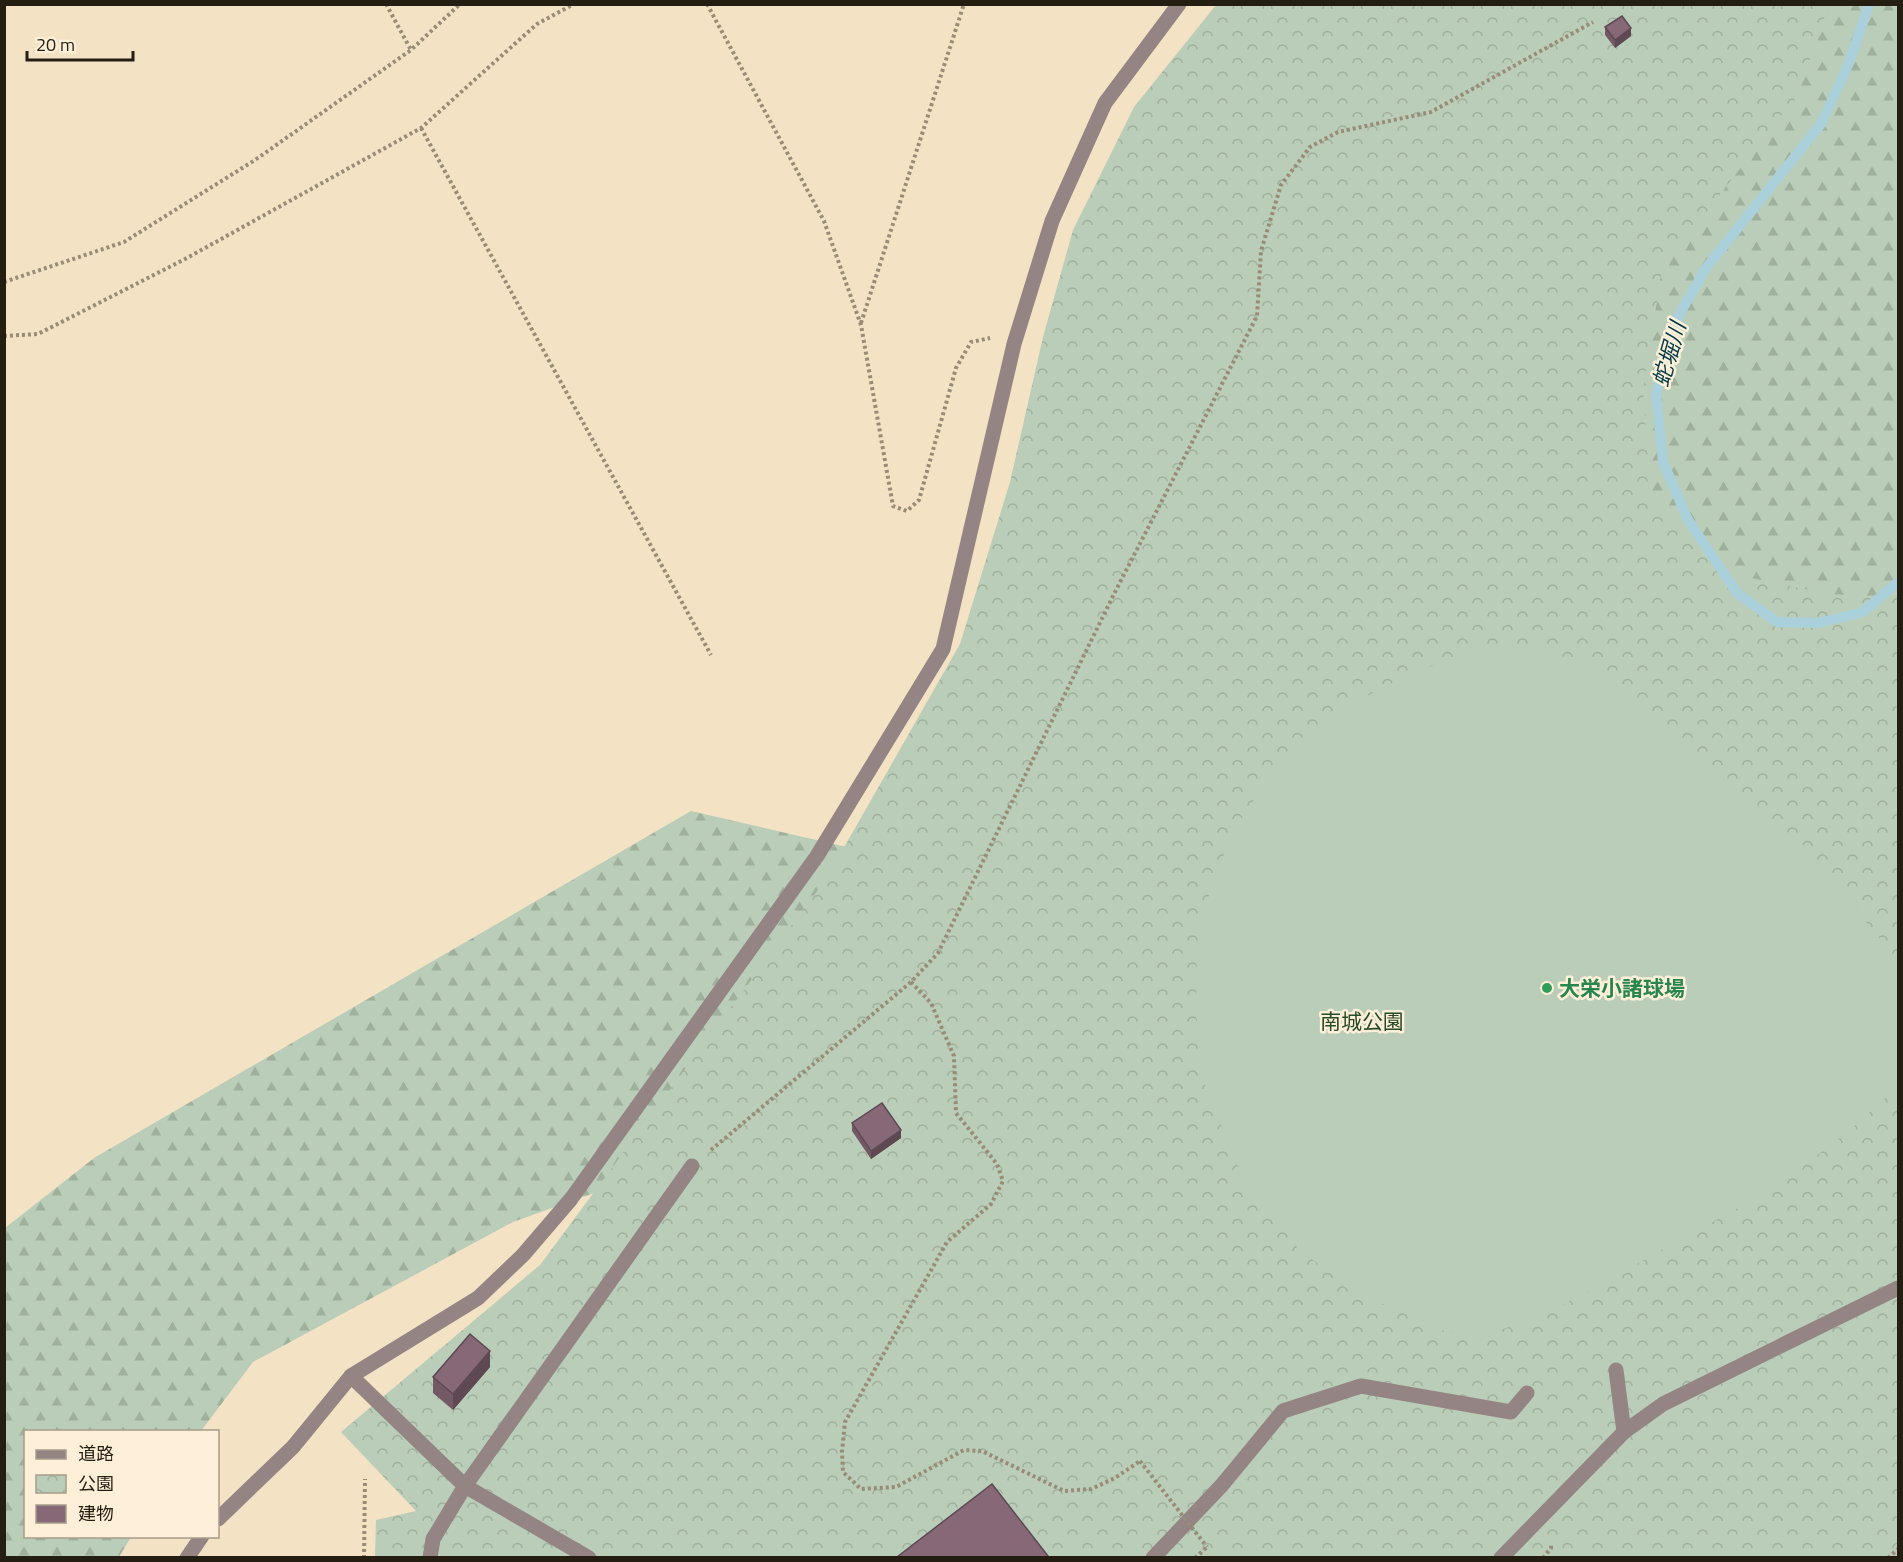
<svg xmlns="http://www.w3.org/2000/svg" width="1903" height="1562" font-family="'Titillium Web','Noto Sans JP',sans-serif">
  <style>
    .forest { fill: url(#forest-firs) }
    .park { fill: url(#park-crowns) }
    .garden { fill: #b9cdb8 }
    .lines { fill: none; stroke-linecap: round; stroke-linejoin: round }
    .stream { stroke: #aad1db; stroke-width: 10 }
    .path { stroke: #998c77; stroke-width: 4; stroke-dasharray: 3 3; stroke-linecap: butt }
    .service { stroke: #948484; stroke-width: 15 }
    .tertiary { stroke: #948484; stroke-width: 15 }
    .path-bridge { stroke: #998c77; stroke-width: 4; stroke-dasharray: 3 3; stroke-linecap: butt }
    .wall { fill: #735965 }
    .shaded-wall { fill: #5e4953 }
    .building { fill: #866876; stroke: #5e4953; stroke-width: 1.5 }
    .leisure-dot { fill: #2e9e5b; stroke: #fef0d8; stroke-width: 2 }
    .labels { text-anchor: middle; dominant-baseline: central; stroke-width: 5; stroke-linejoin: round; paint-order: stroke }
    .leisure-label { font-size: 21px; font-weight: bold; fill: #27864d; stroke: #fef0d8; text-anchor: start }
    .park-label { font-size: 21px; fill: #274b27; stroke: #fef0d8 }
    .water-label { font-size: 22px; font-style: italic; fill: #003a47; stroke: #fef0d8 }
  </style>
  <defs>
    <pattern id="forest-firs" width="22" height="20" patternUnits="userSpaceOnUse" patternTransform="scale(1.5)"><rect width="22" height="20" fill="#b9cdb8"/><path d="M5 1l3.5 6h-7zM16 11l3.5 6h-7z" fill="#9fb09d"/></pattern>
    <pattern id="park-crowns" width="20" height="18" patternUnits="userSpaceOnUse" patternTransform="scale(1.5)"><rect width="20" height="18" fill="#b9cdb8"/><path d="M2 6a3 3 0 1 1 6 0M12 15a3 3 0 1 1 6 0" fill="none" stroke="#9fb09d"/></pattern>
  </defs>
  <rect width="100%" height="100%" fill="#f4e2c4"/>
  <path class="forest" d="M1250,5H1898V740L734,1143L513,1222L253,1362L201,1431L26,1432V1536L131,1537L119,1557L5,1558V1228L94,1158L691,811L886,856Z"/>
  <path class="park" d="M1216,5H1829L1798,94L1662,269L1643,390L1651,502L1722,572L1830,594L1898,598V1557H375L376,1520L416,1511L341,1432L540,1265L826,879L960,644L1010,482L1043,337L1073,230L1134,107Z"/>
  <path class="garden" d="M1511,645L1552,652L1593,669L1808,849L1898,962V1086L1849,1131L1776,1187L1546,1314L1483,1336L1439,1330L1370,1298L1301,1252L1244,1181L1205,1086L1196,1014L1197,943L1213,880L1238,823L1281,761L1343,708L1406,676L1459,655Z"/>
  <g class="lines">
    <path class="stream" d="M1869,4L1849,63L1821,124L1706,268L1679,315L1656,394L1663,462L1688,520L1737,593L1777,622L1818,623L1863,612L1898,582"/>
    <g class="path">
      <path d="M386,4L411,50"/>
      <path d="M707,4L824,221L861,325L893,506L907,511L919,500L956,368L971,342L990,338"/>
      <path d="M421,128L711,655"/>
      <path d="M4,282L124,242L255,160L411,50L460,4"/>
      <path d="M861,323L964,4"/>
      <path d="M4,336L38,334L187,258L421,128L537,24L574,4"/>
      <path d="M911,982L931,1003L954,1056L956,1113L997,1164L1003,1181L991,1204L947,1242L845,1422L842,1452L843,1472L861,1489L896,1487L964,1450L982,1451L1064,1491L1091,1489L1115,1478L1140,1461"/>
      <path d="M711,1150L911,982L938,953L1114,594L1257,316L1261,251L1281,185L1310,147L1338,132L1431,112L1593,22"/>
      <path d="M364,1558L365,1479"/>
      <path d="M1195,1558L1207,1547"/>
      <path d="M1543,1558L1551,1548V1543"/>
      <path d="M1888,1558L1898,1549"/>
    </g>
    <g class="service">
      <path d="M351,1376L465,1486L589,1558"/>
      <path d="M1624,1432L1663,1404L1898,1288"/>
      <path d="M430,1558L433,1539L465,1486L692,1166"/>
      <path d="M1153,1558L1222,1485L1283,1411L1361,1386L1511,1412L1527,1393"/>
      <path d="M1501,1558L1624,1432L1616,1370"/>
    </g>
    <g class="tertiary">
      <path d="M218,1519L293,1447L351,1376L478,1298L523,1255L571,1199L817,856L943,649L1014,344L1052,221L1105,103L1179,4"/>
      <path d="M187,1558L202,1536"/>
    </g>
    <path class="path-bridge" d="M1140,1461L1207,1547"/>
  </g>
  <g class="wall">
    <path d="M1605,27L1631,36L1615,48L1605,35Z"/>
    <path d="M852,1123L901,1138L871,1159L852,1131Z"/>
    <path d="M490,1367L453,1410L433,1393V1377Z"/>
  </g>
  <g class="shaded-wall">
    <path d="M1631,28V36L1615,48V40Z"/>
    <path d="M901,1130V1138L871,1159V1151Z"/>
    <path d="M490,1351V1367L453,1410V1394Z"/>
  </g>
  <g class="building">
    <path d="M1622,16L1631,28L1615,40L1605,27Z"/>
    <path d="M882,1103L901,1130L871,1151L852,1123Z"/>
    <path d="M470,1334L490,1351L453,1394L433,1377Z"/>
    <path d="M992,1484L1048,1556L1046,1557H897Z"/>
  </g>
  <circle class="leisure-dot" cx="1547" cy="988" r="6"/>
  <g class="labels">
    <g class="leisure-label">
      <text x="1559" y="988">大栄小諸球場</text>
    </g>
    <g class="park-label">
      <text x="1362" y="1021">南城公園</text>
    </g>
    <g class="water-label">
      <text transform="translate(1669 354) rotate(-74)">蛇堀川</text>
    </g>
  </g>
  <rect width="1903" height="1562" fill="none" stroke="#231d12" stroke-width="12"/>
  <rect x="24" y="1430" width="195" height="108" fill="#fef0d8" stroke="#a69c89" stroke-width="1.5"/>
  <rect x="36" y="1450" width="30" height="9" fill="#948484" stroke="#a69c89" stroke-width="1.5"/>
  <text x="78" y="1460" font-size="18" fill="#231d12">道路</text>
  <rect x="36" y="1475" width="30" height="18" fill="url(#park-crowns)" stroke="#a69c89" stroke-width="1.5"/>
  <text x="78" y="1490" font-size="18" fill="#231d12">公園</text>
  <rect x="36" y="1505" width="30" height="18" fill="#866876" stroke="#a69c89" stroke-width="1.5"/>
  <text x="78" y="1520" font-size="18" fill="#231d12">建物</text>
  <path d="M27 51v9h106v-9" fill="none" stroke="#231d12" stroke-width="3"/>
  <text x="36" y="51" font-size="18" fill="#231d12" stroke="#fef0d8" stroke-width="4.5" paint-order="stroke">20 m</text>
</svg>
